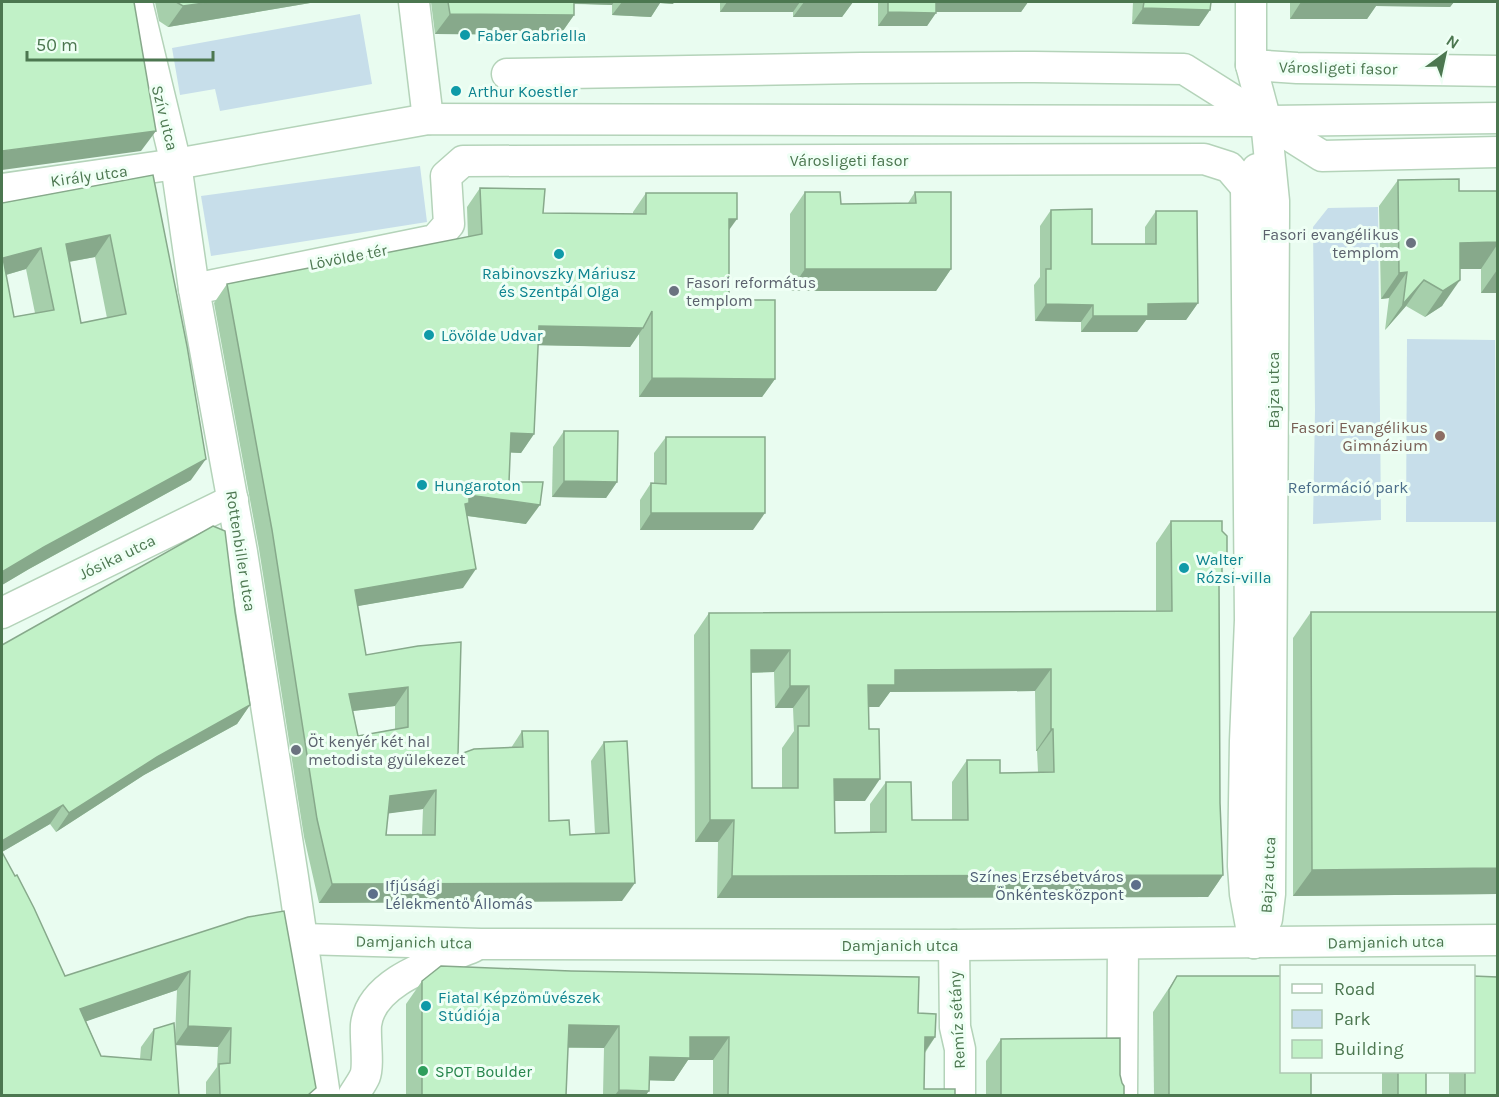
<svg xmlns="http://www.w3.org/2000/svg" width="1499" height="1097" font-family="Karla,sans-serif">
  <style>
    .green { fill: #c7deea }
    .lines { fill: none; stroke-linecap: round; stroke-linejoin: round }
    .minor-casing { stroke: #b4d3b9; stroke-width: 33 }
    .minor { stroke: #fff; stroke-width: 30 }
    .wall { fill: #a6cfab; fill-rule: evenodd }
    .shaded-wall { fill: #87a98b }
    .building { fill: #c1f1c7; stroke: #87a98b; stroke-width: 1.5; fill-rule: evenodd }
    .culture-dot { fill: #0f9aa8; stroke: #effff5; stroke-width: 2 }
    .worship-dot { fill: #6b7280; stroke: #effff5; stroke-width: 2 }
    .education-dot { fill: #8d6e63; stroke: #effff5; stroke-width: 2 }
    .service-dot { fill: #5c6f8a; stroke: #effff5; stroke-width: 2 }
    .leisure-dot { fill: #2e9e5b; stroke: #effff5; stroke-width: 2 }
    .labels { text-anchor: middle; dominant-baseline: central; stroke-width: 6; stroke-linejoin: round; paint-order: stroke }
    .culture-label { font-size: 16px; fill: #0d838f; stroke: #effff5; text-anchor: start }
    .street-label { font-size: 16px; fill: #4c7750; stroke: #effff5 }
    .worship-label { font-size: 16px; fill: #5b616d; stroke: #effff5; text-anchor: start }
    .education-label { font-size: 16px; fill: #785e54; stroke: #effff5; text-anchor: end }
    .park-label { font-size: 16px; fill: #4a6c88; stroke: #effff5 }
    .service-label { font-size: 16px; fill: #4e5e75; stroke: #effff5; text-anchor: end }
    .leisure-label { font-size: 16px; fill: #27864d; stroke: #effff5; text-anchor: start }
  </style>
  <rect width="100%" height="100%" fill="#e9fcf0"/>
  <g class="green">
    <path d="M360,14L372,84L220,111L215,89L180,95L172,48Z"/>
    <path d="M420,166L427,222L211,256L201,196Z"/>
    <path d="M1378,207L1381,520L1313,524L1315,410L1313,227L1328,208Z"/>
    <path d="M1407,339L1495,340L1496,522H1406Z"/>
  </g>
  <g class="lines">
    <defs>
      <g id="minor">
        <path d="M137,2L176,164L194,289L242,552L293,877L325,1096"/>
        <path d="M414,2L428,119"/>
        <path d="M1251,2V65L1266,121L1274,201V215L1270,894L1267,919L1254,943"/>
        <path d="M1251,65L1297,68L1498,71"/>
        <path d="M507,74L861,68L1034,67L1184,69L1322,156L1498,152"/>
        <path d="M2,189L176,164L428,119L1266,121L1498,118"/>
        <path d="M194,289L435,240L449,224L446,176L463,161L1204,159L1229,167L1246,187"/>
        <path d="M2,613L233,500"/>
        <path d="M302,939L481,944L954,945L1498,940"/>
        <path d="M1254,943L1245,894L1243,866L1245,741L1250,620L1246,187L1257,169"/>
        <path d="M954,945L955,1027L960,1049V1096"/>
        <path d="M353,1096C357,1089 362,1083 365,1076C369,1066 365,1038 366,1025C371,980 438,962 473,947"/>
        <path d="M1122,1096L1123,944"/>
      </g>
    </defs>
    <use href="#minor" class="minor-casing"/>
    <use href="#minor" class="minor"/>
  </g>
  <g class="wall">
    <path d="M155,2H316L168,27L159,21Z"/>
    <path d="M431,2H674L673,4L660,3L651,17L612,15V5L574,4V15L560,35L435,34Z"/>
    <path d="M720,2H853L842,17H793V12H720Z"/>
    <path d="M878,2H1028L1021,12H936L927,26H878Z"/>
    <path d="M1133,2H1211L1210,10L1199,26L1132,24Z"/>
    <path d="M1290,2H1454L1450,7L1376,6L1367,19H1290Z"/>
    <path d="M153,175L191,480L29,569L2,585V203ZM95,257L107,318L81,323L69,262ZM26,269L35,313L14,317L6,275Z"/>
    <path d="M1398,180L1459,191H1497V293H1481V269H1460L1442,306L1425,317L1406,306L1385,330L1389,298L1381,299L1379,206Z"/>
    <path d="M480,188L543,213L633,214V212L646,193L729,230V300L775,379L762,397H639V334L630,347L538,345L534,434L521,453L510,452L509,482L526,524L467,516L463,588L357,606L366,655L418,646L458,755L511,748L522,731L549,821L570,835L595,834L591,761L604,742L622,901L319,903L304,837L259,549L214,303L227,284L468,237L467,207ZM395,706V729L358,736L353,711ZM423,809L422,835H386L388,813Z"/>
    <path d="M805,192L841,204L908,203L915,192L951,269L936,291H790V214Z"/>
    <path d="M1051,210L1092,244H1145V227L1156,211L1198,303L1186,320H1146L1137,332H1081V322L1035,321L1034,285L1040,277V226Z"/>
    <path d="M564,431L617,482L606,498L552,497L553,447Z"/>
    <path d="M666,437L753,530H640V500L651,483L654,484V453Z"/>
    <path d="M1171,521L1222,531L1227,557L1222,563L1219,586L1220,803L1223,875L1208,897L717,898L718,842H695L694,635L709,613L1156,611V543ZM774,672L775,708H793L794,731L782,748V788H752L751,673ZM1035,691L1036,751H1037L1038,772L1000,773L967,760L952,782V820H912L886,782L870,804V832L835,833L834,801H865L869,707H879L890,692Z"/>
    <path d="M235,612L250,705L237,724L144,775L56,832L50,824L2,852L65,976L248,917L310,1095H206V1082L217,1067L218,1047L175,1045L179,1095H2V645ZM177,990L175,1037L154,1029L141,1047L140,1059L101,1056L86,1021Z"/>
    <path d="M1311,612H1497V894L1293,896V638Z"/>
    <path d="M1177,976L1311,1095H1154L1153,1012Z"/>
    <path d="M422,981L918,1013L935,1037L925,1053L924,1089L955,1095H713V1060H688L674,1081L649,1080L646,1095H603L604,1048H568L566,1095H406V1004Z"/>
    <path d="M1001,1039L1120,1075L1124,1095H986V1061Z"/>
    <rect x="1382" y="1071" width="44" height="24"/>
    <path d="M1449,1071H1473L1497,1095H1449Z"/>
  </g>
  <g class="shaded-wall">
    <path d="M211,2H316L168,27L183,6Z"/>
    <path d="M560,2H614L612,5L559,3Z"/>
    <path d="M622,2H674L673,4L660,3L651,17L612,15Z"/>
    <path d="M727,2H800L793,12H720Z"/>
    <path d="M804,2H853L842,17H793Z"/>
    <path d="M935,2H1028L1021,12H927Z"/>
    <path d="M1301,2H1454L1450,7L1376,6L1367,19H1290Z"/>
    <path d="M1143,8L1210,10L1199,26L1132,24Z"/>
    <path d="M888,12L936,13L927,26H878Z"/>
    <path d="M450,14L574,15L560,35L435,34Z"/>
    <path d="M156,131L141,151L2,170V151Z"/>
    <path d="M729,219H737L724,237Z"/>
    <path d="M110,235L95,257L51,265L66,244Z"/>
    <path d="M1497,242V245L1481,269H1442L1460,243Z"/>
    <path d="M41,248L26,269L2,276L3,258Z"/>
    <path d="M805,269H951L936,291H790Z"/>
    <path d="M1497,270V293H1481Z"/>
    <path d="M1407,272L1389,298L1381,299L1399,273Z"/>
    <path d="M1424,280L1406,306L1385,330L1403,304Z"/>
    <path d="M1460,280L1442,306L1425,317L1443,291Z"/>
    <path d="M1198,303L1186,320H1146L1137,332H1081L1093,316L1148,304Z"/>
    <path d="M1046,304L1093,305L1081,322L1035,321Z"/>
    <path d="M539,326L643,328L630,347L526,345Z"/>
    <path d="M652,378L775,379L762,397H639Z"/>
    <path d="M511,433L534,434L521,453L498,452Z"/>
    <path d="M206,459L191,480L29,569L2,585V572L44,547Z"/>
    <path d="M564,481L617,482L606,498L552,497Z"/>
    <path d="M469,495L540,505L526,524L461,515L456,522Z"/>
    <path d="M651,513H765L753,530H640Z"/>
    <path d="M476,569L463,588L341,609L355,590Z"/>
    <path d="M751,650H790L774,672L736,673Z"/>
    <path d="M1051,669L1035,691L890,692L879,707H853L868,685L895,670Z"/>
    <path d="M790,686H809L793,708H775Z"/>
    <path d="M408,687L395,706L336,713L349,694Z"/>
    <path d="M250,705L237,724L144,775L56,832L69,813L157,757Z"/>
    <path d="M1051,729H1053L1037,751H1036Z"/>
    <path d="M834,779H880L865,801H819Z"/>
    <path d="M436,790L423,809L377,815L390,796Z"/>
    <path d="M63,805L50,824L2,852V841Z"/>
    <path d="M710,820H734L718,842H695Z"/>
    <path d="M1497,868V894L1293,896L1312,870Z"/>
    <path d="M1223,875L1208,897L717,898L732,876Z"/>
    <path d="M635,883L622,901L319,903L332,884Z"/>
    <path d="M190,971L177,990L67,1028L80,1009Z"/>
    <path d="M569,1025L619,1026L604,1048L553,1047Z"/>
    <path d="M188,1026L231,1028L218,1047L175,1045Z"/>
    <path d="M690,1037H729L713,1060H688L674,1081L634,1080L650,1057Z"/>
    <path d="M925,1037H935L919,1060Z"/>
    <path d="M619,1090L649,1091L646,1095H615Z"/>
  </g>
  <g class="building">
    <path d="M2,2H134L156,131L2,151Z"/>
    <path d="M176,2H211L183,6Z"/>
    <path d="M448,2H574V15L450,14Z"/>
    <path d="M888,2H936V13L888,12Z"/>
    <path d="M1144,2H1211L1210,10L1143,8Z"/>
    <path d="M153,175L187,346L206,459L44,547L2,572V203ZM110,235L126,314L81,323L66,244ZM41,248L54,310L14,317L3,258Z"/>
    <path d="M1459,179V191H1497V242L1460,243V280L1443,291L1424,280L1403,304L1407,272L1399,273L1398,180Z"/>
    <path d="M480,188L545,189L543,213L646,214V193H737V219H729V300H775V379L652,378V311L643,328L539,326L534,434L511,433L509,482H543L540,505L469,495V503L465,504L476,569L355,590L366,655L418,646L461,642L458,755L474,749L523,747L522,731H548L549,821L569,820L570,835L609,833L604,742L627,741L635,883L332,884L317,819L272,530L227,284L482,234ZM408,687V727L358,736L349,694ZM436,790L435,835H386L390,796Z"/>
    <path d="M805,192H840L841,204L916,203L915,192H951V269H805Z"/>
    <path d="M1092,209V244H1156V211H1197L1198,303L1148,304V316H1093V305L1046,304V269H1051V210Z"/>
    <path d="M564,431H618L617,482L564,481Z"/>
    <path d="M666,437H765V513H651V483L666,484Z"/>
    <path d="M1171,521H1222V531L1227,536V557L1222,562V582H1219L1220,803L1223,875L732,876L734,820H710L709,613L1172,611ZM751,650H790V686H809V726H798V788H752ZM1051,669V729H1053L1054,772L1000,773V760H967L968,820H912L911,782H886V832L835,833L834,779H880L879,729H869L868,685H895V670Z"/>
    <path d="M213,526L225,531L235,612L250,705L157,757L69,813L63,805L2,841V645Z"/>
    <path d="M1311,612H1497V868L1312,870Z"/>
    <path d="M2,852L15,876L17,875L34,908L65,976L248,917L284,911L316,1088L308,1095H220L219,1064L230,1063L231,1028L188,1026L190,971L80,1009L101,1056L151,1060L154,1029L174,1023L179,1095H2Z"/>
    <path d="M441,966L571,971L919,977L918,1013L936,1014L935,1037H925L924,1089H955V1095H728L729,1037H690V1058L650,1057L649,1091L619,1090V1026L569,1025L566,1095H422V981Z"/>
    <path d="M1177,976H1281V1071H1311V1095H1169V990Z"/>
    <path d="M1473,976L1497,977V1095H1465V1071H1473Z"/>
    <path d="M1120,1038V1075L1122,1083L1124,1086V1095H1001V1039Z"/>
    <rect x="1398" y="1071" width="28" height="24"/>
  </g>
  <g class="culture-dot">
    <circle cx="465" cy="35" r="6"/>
    <circle cx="456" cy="91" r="6"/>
    <circle cx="559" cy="254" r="6"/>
    <circle cx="429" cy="335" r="6"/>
    <circle cx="422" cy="485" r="6"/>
    <circle cx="1184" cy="568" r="6"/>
    <circle cx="426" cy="1006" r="6"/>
  </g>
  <g class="worship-dot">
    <circle cx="1411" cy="243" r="6"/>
    <circle cx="674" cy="291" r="6"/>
    <circle cx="296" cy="750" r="6"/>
  </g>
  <circle class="education-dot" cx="1440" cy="436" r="6"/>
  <g class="service-dot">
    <circle cx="1136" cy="885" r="6"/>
    <circle cx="373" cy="894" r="6"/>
  </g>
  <circle class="leisure-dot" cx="423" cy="1071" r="6"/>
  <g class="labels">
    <g class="culture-label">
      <text x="477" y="35">Faber Gabriella</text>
      <text x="468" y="91">Arthur Koestler</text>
      <text x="559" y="273" text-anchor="middle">Rabinovszky Máriusz<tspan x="559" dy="18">és Szentpál Olga</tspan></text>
      <text x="441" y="335">Lövölde Udvar</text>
      <text x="434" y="485">Hungaroton</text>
      <text x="1196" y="559">Walter<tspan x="1196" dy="18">Rózsi-villa</tspan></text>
      <text x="438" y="997">Fiatal Képzőművészek<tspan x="438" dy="18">Stúdiója</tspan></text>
    </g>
    <g class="street-label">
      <text transform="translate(1338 68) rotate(1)">Városligeti fasor</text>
      <text transform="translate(165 118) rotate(76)">Szív utca</text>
      <text x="849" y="160">Városligeti fasor</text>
      <text transform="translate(89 176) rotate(-8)">Király utca</text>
      <text transform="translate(348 257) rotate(-11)">Lövölde tér</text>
      <text transform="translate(1273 390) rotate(-90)">Bajza utca</text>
      <text transform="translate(241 551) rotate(81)">Rottenbiller utca</text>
      <text transform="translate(117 557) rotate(-26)">Jósika utca</text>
      <text transform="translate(1268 875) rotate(-87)">Bajza utca</text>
      <text transform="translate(414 942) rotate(1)">Damjanich utca</text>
      <text transform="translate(1386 942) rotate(-1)">Damjanich utca</text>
      <text x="900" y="945">Damjanich utca</text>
      <text transform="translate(957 1020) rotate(-93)">Remíz sétány</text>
    </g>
    <g class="worship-label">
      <text x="1399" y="234" text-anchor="end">Fasori evangélikus<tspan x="1399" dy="18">templom</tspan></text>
      <text x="686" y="282">Fasori református<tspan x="686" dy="18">templom</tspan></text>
      <text x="308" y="741">Öt kenyér két hal<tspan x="308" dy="18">metodista gyülekezet</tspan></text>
    </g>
    <g class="education-label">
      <text x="1428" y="427">Fasori Evangélikus<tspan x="1428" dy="18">Gimnázium</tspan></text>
    </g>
    <g class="park-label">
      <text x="1348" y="487">Reformáció park</text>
    </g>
    <g class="service-label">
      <text x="1124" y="876">Színes Erzsébetváros<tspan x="1124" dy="18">Önkéntesközpont</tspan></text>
      <text x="385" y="885" text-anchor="start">Ifjúsági<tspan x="385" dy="18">Lélekmentő Állomás</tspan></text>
    </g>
    <g class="leisure-label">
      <text x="435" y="1071">SPOT Boulder</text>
    </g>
  </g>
  <rect width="1499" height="1097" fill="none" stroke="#4c7750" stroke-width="6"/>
  <rect x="1280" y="965" width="195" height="108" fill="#effff5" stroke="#aec9b3" stroke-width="1.5"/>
  <rect x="1292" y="984" width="30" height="9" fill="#ffffff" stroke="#aec9b3" stroke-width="1.5"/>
  <text x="1334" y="995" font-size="18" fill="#4c7750">Road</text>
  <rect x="1292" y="1010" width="30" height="18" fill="#c7deea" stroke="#aec9b3" stroke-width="1.5"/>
  <text x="1334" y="1025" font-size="18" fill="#4c7750">Park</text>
  <rect x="1292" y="1040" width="30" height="18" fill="#c1f1c7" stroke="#aec9b3" stroke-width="1.5"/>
  <text x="1334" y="1055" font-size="18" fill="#4c7750">Building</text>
  <g transform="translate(1445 54) rotate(33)" stroke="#effff5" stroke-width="4.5" paint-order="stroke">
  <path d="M0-4.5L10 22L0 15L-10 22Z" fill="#4c7750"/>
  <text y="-9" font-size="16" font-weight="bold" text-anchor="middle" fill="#4c7750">N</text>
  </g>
  <path d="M27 51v9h186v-9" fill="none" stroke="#4c7750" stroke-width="3"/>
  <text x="36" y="51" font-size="18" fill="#4c7750" stroke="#effff5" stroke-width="4.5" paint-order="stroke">50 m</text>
</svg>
